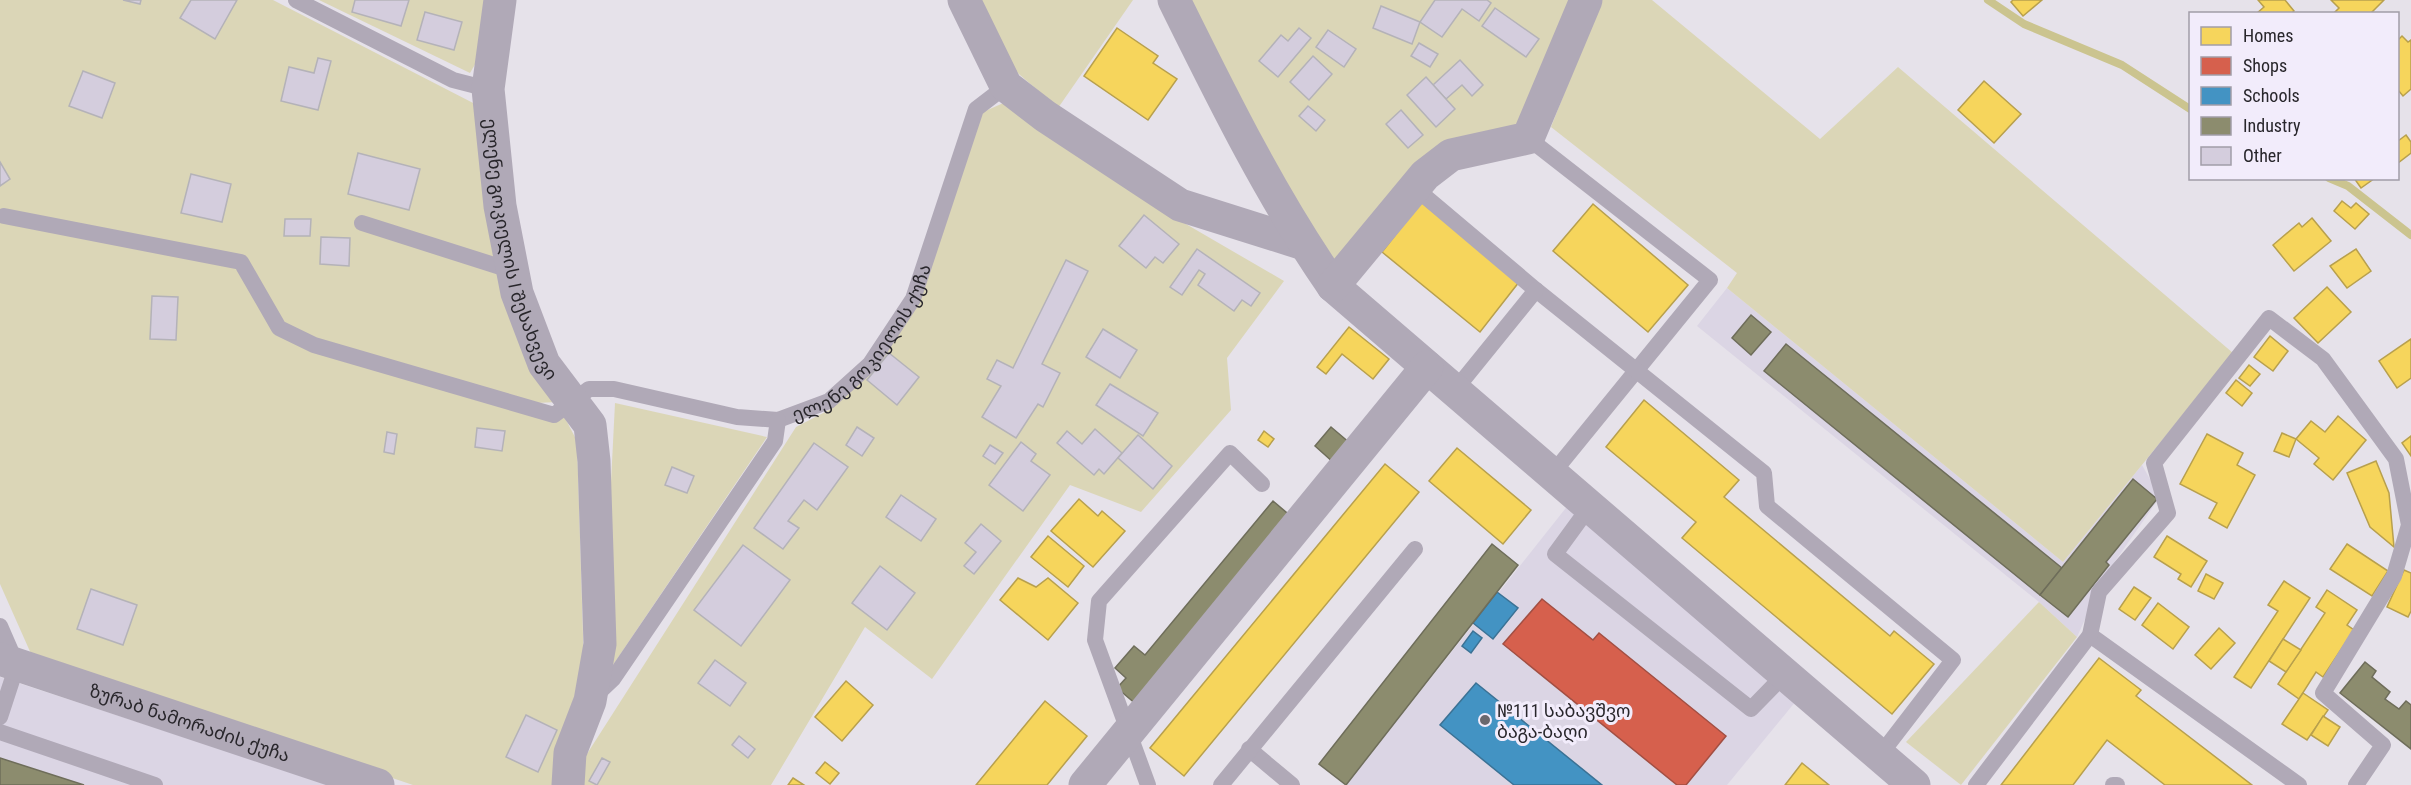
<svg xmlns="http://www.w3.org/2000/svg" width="2411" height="785" font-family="'Roboto Condensed','Noto Sans Georgian',sans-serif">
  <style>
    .built { fill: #dbd5e4 }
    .green { fill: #dbd6b7 }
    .homes { fill: #f6d55c; stroke: #b8a04d; stroke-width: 1.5 }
    .shops { fill: #d6604d; stroke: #a24f43; stroke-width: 1.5 }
    .schools { fill: #4393c3; stroke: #3b7295; stroke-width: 1.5 }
    .industry { fill: #8c8c6e; stroke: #6e6d5a; stroke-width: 1.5 }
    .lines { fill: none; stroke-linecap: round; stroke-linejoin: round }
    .stream { stroke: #cbc48f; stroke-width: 8 }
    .building { fill: #d4cddd; stroke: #b4b2b8; stroke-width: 1.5 }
    .lane { stroke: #b0a9b7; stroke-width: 16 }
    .street { stroke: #b0a9b7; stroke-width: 33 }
    .poi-dot { fill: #6a686e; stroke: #f2ecfb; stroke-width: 2 }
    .labels { text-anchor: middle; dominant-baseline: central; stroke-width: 6; stroke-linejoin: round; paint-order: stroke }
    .street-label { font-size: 18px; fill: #28262b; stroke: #f2ecfb }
    .poi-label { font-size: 18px; fill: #28262b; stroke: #f2ecfb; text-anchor: start }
  </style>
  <rect width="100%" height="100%" fill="#e6e2ea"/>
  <g class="built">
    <path d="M1727,288L2063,562L2142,465L2160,497L2104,577L2077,637L2039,602L1697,326Z"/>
    <path d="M1569,504L1796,701L1727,785H1346Z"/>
    <path d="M0,677L330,785H0Z"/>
  </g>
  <g class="green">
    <path d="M0,0H273L477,105L557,402L536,403L565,418L577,441L584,667L556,785H413L32,656L0,584Z"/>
    <path d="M319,0H490L481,54L470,73Z"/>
    <path d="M977,0H1133L1058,108L1013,69Z"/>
    <path d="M1182,0H1578L1522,130L1442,150L1334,270Z"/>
    <path d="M1601,0H1652L1820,139L1898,67L2233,353L2063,562L1727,288L1737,273L1551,127Z"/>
    <path d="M1008,101L1167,213L1284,281L1227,358L1231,410L1141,512L1070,485L932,679L865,627L771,785H581L578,768L796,427L831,409L878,365L983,112Z"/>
    <path d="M615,403L767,437L613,665L606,582Z"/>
    <path d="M2039,602L2077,637L1961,785L1906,742Z"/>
  </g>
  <g class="homes">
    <path d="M2013,0H2042L2023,16L2011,2Z"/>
    <path d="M2258,0H2285L2294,11L2291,14H2256L2264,7Z"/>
    <path d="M2331,0H2384L2370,14H2333L2339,8Z"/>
    <path d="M1117,28L1158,56L1153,63L1177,79L1148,120L1084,76Z"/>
    <path d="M2402,36L2408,42L2411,40V89L2403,96L2398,90V40Z"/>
    <path d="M1984,81L2021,114L1994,143L1958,110Z"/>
    <path d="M2406,135L2411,142V153L2398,163V141Z"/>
    <path d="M2354,178H2375L2361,188Z"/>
    <path d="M2342,201L2351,208L2356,203L2369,214L2355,229L2334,211Z"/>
    <path d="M1421,202L1519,282L1480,332L1382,252Z"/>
    <path d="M1593,204L1688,285L1648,332L1553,251Z"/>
    <path d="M2312,218L2331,241L2294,271L2273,245L2299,223L2302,227Z"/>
    <path d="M2356,249L2371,271L2347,288L2330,266Z"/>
    <path d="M2327,287L2351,312L2318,343L2294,318Z"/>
    <path d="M1349,327L1389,359L1373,379L1342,354L1326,374L1317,367Z"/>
    <path d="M2270,336L2288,351L2273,371L2254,357Z"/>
    <path d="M2411,339V378L2397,388L2379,361Z"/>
    <path d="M2249,365L2260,374L2250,386L2239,378Z"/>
    <path d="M2236,380L2252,393L2242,406L2226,393Z"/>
    <path d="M1644,400L1739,480L1724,497L1890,636L1894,631L1934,664L1892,714L1682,538L1696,522L1606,447Z"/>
    <path d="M2338,416L2366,440L2333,480L2314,464L2319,458L2296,439L2311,421L2325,432Z"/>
    <path d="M1264,431L1274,439L1268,447L1258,440Z"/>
    <path d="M2282,433L2296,439L2289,457L2274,451Z"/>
    <path d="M2207,434L2243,453L2237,465L2255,475L2227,528L2209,518L2217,503L2180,484Z"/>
    <path d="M2411,436V456L2402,443Z"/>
    <path d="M1457,448L1531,510L1503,544L1429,481Z"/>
    <path d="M2376,461L2389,493L2394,547L2370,527L2347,473Z"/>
    <path d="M1385,464L1419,492L1184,776L1150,748Z"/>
    <path d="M1079,499L1098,516L1102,511L1125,531L1093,567L1051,531Z"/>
    <path d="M1048,536L1084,566L1068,587L1031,557Z"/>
    <path d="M2167,536L2207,561L2191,587L2178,579L2181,574L2154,557Z"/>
    <path d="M2347,544L2388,571L2372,596L2330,569Z"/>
    <path d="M2404,570L2411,573V611L2408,617L2387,607Z"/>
    <path d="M2206,574L2223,583L2214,599L2198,591Z"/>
    <path d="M1018,578L1036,587L1048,578L1078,603L1048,640L1000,600Z"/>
    <path d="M2284,581L2310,598L2251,688L2234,677L2278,611L2268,605Z"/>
    <path d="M2134,587L2151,598L2135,620L2119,609Z"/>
    <path d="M2327,590L2357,610L2347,625L2354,630L2323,677L2316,672L2299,699L2278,684L2325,613L2316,607Z"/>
    <path d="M2158,603L2189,627L2173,649L2142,625Z"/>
    <path d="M2219,628L2235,643L2211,669L2195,655Z"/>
    <path d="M2283,639L2301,650L2286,672L2269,661Z"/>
    <path d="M2099,658L2141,690L2136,696L2252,785H2165L2107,740L2073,785H2001Z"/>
    <path d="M846,681L873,705L842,741L815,717Z"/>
    <path d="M2303,693L2328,710L2307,740L2282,724Z"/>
    <path d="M1045,701L1087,736L1047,785H976Z"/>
    <path d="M2323,716L2340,727L2328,746L2311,735Z"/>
    <path d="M825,762L839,773L830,784L816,773Z"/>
    <path d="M1802,763L1829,785H1785Z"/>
    <path d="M793,778L804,785H788Z"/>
  </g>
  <path class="shops" d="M1542,599L1593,640L1599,633L1726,736L1686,785H1677L1503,644Z"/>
  <g class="schools">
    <path d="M1497,592L1518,608L1493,639L1473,623Z"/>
    <path d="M1473,631L1482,638L1471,653L1462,646Z"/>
    <path d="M1476,683L1602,785H1514L1440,725Z"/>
  </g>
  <g class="industry">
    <path d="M1751,315L1771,332L1751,355L1732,338Z"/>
    <path d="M1786,344L2062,568L2040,595L1764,371Z"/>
    <path d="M1331,427L1351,444L1334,463L1315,446Z"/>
    <path d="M2133,479L2157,499L2106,562L2109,565L2068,617L2040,595Z"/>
    <path d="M1273,501L1293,518L1137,705L1117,688L1126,678L1115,668L1134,646L1145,655Z"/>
    <path d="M1492,544L1518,565L1346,785L1319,764Z"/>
    <path d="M2365,662L2376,671L2372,677L2390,692L2385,699L2399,709L2406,701L2411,705V749L2340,693Z"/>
    <path d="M0,758L84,785H0Z"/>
  </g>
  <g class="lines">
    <g class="stream">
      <path d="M1988,0L2024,24L2122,65L2190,109"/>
      <path d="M2329,178L2348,186L2411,235"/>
    </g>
  </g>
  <g class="building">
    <path d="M123,0H141L140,4Z"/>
    <path d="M191,0H237L215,39L180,18Z"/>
    <path d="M355,0H409L401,26L352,12Z"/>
    <path d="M1435,0H1487L1491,3L1479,21L1462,9L1442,37L1420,22Z"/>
    <path d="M1381,6L1420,22L1412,44L1373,28Z"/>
    <path d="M1495,8L1539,39L1526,57L1482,26Z"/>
    <path d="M425,12L462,22L454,50L417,40Z"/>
    <path d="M1299,28L1311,38L1278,77L1259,61L1281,35L1288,41Z"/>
    <path d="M1328,30L1356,49L1344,67L1316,47Z"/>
    <path d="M1419,43L1438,54L1430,67L1411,56Z"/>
    <path d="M1313,56L1332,74L1309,100L1290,82Z"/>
    <path d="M318,58L331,61L318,110L281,101L289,67L314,73Z"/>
    <path d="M1460,60L1483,85L1472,96L1462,85L1446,99L1433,85Z"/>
    <path d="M83,71L115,83L102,118L69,106Z"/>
    <path d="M1426,77L1455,109L1436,127L1407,95Z"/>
    <path d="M1308,106L1325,120L1316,131L1299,116Z"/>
    <path d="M1401,110L1423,135L1408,148L1386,124Z"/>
    <path d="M358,153L420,169L409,210L348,194Z"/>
    <path d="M0,162L10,179L0,186Z"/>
    <path d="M191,174L231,184L222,222L181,213Z"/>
    <path d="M1144,215L1179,244L1163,263L1155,257L1146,268L1119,246Z"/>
    <path d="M285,219H311L310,236H284Z"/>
    <path d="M321,237L350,238L349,266L320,264Z"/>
    <path d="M1197,249L1260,293L1251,306L1242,300L1234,311L1198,285L1205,274L1199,270L1182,295L1170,287Z"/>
    <path d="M1066,260L1088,271L1042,364L1060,373L1043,407L1038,404L1016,438L982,417L1001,386L987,379L997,360L1013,368Z"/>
    <path d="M152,296L178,297L176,340L150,339Z"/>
    <path d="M1103,329L1137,350L1120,378L1086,357Z"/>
    <path d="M889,353L919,377L897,405L867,380Z"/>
    <path d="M1110,384L1158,413L1143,436L1096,405Z"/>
    <path d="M857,427L874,438L862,456L846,445Z"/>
    <path d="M477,428L505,431L502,451L475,447Z"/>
    <path d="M1095,429L1122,453L1104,474L1099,469L1094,475L1057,443L1067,431L1082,444Z"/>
    <path d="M387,432L397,434L394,454L384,452Z"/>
    <path d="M1138,435L1172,466L1153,489L1118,458Z"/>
    <path d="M1021,442L1036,454L1031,461L1050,475L1023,511L989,485Z"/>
    <path d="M814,443L848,467L817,510L804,500L788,521L799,528L783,549L754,528Z"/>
    <path d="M990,445L1003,453L995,464L983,456Z"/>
    <path d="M672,467L694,476L687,493L665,485Z"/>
    <path d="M901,495L936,519L921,541L886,517Z"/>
    <path d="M981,524L1001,541L974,574L964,566L976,552L965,543Z"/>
    <path d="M743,545L790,580L741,646L694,610Z"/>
    <path d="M880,566L915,593L887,630L852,603Z"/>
    <path d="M91,589L137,605L123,645L77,629Z"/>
    <path d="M715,660L746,683L730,706L698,683Z"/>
    <path d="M526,715L557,730L538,772L506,757Z"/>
    <path d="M739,736L755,749L748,758L732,745Z"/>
    <path d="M602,758L610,762L597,785L589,781Z"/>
  </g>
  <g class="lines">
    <g class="lane">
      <path d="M296,0L453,80L488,89"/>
      <path d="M1528,138L1710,280L1552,474"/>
      <path d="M1414,187L1536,290L1764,473L1767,506L1953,660L1880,755"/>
      <path id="s1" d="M4,216L241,262L279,328L314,345L554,415L589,389H614L737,417L778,420L829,401L870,364L913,299L976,109L1006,86"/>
      <path d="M362,223L513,271"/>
      <path d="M1455,390L1536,290"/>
      <path d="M1590,506L1555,554L1751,709L1785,674"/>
      <path d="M0,626L17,665L0,717"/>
      <path d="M2090,635L2299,785"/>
      <path d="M594,697L613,679L775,441L778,420"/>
      <path d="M0,732L155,785"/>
      <path d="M1249,749L1292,785"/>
      <path d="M1148,785L1095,640L1099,601L1230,453L1262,484"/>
      <path d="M1221,785L1415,549"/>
      <path d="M1976,785L2090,635L2099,592L2168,513L2154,463L2269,318L2323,359L2396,459L2409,525L2394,576L2323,693L2383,745L2356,785"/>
      <path d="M2113,785H2117"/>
    </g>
    <g class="street">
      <path id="s2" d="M500,0L488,89L500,206L517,293L544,364L590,425L594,461L600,644L590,701L570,753L568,785"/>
      <path d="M964,0L1006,86L1045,116L1180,205L1304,244"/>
      <path d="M1174,0C1222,97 1271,197 1333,286L1914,785"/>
      <path d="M1333,286L1425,175L1451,155L1528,138L1586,0"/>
      <path id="s3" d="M0,659L378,785"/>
      <path d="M1085,785L1427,367"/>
    </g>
  </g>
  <circle class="poi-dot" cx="1485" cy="720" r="6"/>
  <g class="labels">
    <g class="street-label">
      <text stroke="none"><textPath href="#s2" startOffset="254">ელენე გოკიელის I შესახვევი</textPath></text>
      <text stroke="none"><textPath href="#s1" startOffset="962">ელენე გოკიელის ქუჩა</textPath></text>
      <text stroke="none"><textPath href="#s3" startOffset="200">ზურაბ ნამორაძის ქუჩა</textPath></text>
    </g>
    <g class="poi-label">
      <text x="1497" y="710">№111 საბავშვო<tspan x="1497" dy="21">ბაგა-ბაღი</tspan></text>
    </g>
  </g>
  <rect x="2189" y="12" width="210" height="168" fill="#f2ecfb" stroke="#a19da8" stroke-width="1.5"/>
  <rect x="2201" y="27" width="30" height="18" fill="#f6d55c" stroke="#a19da8" stroke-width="1.5"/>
  <text x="2243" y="42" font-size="18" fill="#28262b">Homes</text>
  <rect x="2201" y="57" width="30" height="18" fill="#d6604d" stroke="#a19da8" stroke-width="1.5"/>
  <text x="2243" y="72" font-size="18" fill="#28262b">Shops</text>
  <rect x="2201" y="87" width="30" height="18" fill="#4393c3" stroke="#a19da8" stroke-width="1.5"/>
  <text x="2243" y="102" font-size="18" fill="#28262b">Schools</text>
  <rect x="2201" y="117" width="30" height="18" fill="#8c8c6e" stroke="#a19da8" stroke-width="1.5"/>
  <text x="2243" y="132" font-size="18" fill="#28262b">Industry</text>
  <rect x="2201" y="147" width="30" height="18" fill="#d4cddd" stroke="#a19da8" stroke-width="1.5"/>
  <text x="2243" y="162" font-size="18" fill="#28262b">Other</text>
</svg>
